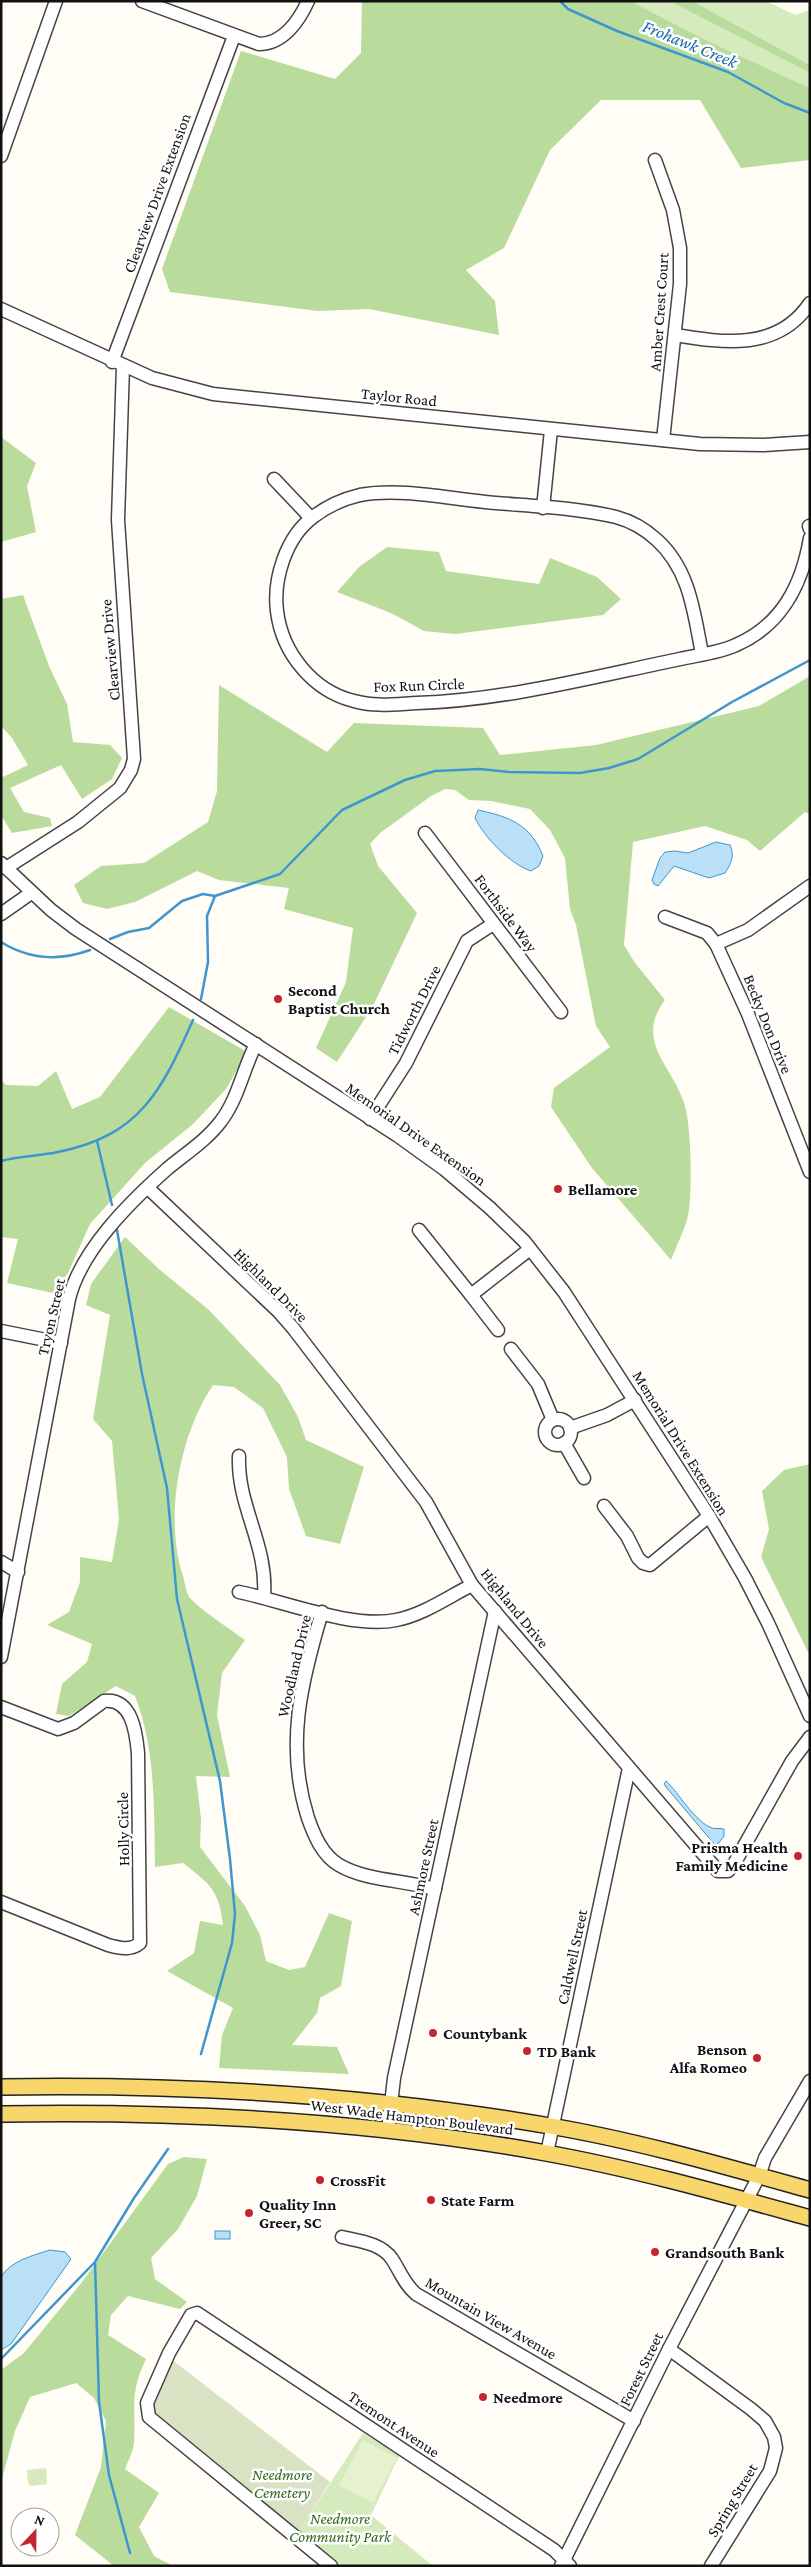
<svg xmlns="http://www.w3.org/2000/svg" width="811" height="2567" font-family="'Crimson Pro',serif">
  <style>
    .green { fill: #d5ebbd }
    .forest { fill: #b9dc9c }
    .cemetery { fill: #d9e3c4 }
    .pitch { fill: #e6f2cf }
    .water { fill: #b9e0f7; stroke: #3f96cf }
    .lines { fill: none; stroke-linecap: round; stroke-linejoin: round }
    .stream { stroke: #3f96cf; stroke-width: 2.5 }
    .minor-casing { stroke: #444; stroke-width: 15 }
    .major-casing { stroke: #222; stroke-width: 18 }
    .minor { stroke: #fff; stroke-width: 12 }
    .major { stroke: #f9d66b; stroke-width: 15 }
    .poi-dot { fill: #c4262e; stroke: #fff; stroke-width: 2 }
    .labels { text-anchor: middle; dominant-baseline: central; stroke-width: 5; stroke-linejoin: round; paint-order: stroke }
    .street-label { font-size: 16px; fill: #111; stroke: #fff }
    .poi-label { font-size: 16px; font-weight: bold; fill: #111; stroke: #fff; text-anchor: start }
    .park-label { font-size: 16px; font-style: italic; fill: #2f6b1f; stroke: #fff }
    .water-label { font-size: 18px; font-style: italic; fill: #1768a6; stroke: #fff }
  </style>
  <rect width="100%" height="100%" fill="#fffdf5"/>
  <g class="green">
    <path d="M630,1H669L810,73V88L710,42Z"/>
    <path d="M692,1H766L795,15L810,10V65Z"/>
    <path d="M363,2433L399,2456L371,2515L433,2566H335L297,2534Z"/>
    <path d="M46,2468L47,2484L31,2486L28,2483L27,2470Z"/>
  </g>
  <g class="forest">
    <path d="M362,1H630L710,42L810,88V160L741,168L700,100H601L550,150L504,248L466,270L495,301L499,335L369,309L318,311L170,292L162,269L241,51L335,79L361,53Z"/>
    <path d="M669,1H692L810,65V73Z"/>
    <path d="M1,437L36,463L27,486L36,532L1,542Z"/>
    <path d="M387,547L439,552L446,571L539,584L550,558L597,577L621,599L603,615L455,634L424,631L391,613L337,592L359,567Z"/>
    <path d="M23,595L49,666L67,704L73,742L110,745L122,758L112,779L82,799L61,765L10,788L24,812L50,818L52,826L12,833L1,815V778L28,765L12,738L1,726V599Z"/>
    <path d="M810,676V814L805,812L760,851L747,840L705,826L633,842L624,945L635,963L665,1000C632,1043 677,1069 686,1110C691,1133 692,1187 689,1210C687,1226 677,1244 671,1260L592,1168L551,1107L554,1088L610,1047L596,1026L576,925L570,909L565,858L550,830L530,809L491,801L469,800L455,790L445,789L431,796L380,833L370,844L378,866L417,913L373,1006L337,1062L316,1048L346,982L353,928L284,909L289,888L219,880L197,871L135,902L107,909L83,903L74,885L101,866L144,863L208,822L217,791L219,685L327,752L354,723L483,728L500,755L596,745L759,706Z"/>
    <path d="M169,1007L247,1052L226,1089L193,1124L145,1163L90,1224L68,1273L53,1293L7,1283L18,1239L1,1237V1080L6,1085L38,1086L56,1071L72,1109L100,1097Z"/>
    <path d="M125,1237L160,1270L209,1310L280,1385L298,1417L306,1440L364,1467L340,1544L306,1536L289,1489L287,1457L263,1408L234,1387L213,1385C179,1436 164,1518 183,1576C185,1583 186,1593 190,1598C197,1607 234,1632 245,1640L222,1673L217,1715L230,1777L196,1776L201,1819L200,1847L245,1906L260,1935L266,1961L289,1970L305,1967L329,1913L352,1921L341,1986L320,1998L317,2013L292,2045L337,2047L349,2074L219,2068L222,2035L233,2008L167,1971L194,1953L200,1921L223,1925C219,1890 210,1884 183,1863L155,1867C154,1810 156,1750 135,1696L116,1686L69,1716L56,1714L62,1684L87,1662L92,1644L47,1625L69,1612L80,1582V1557L112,1562L119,1519L112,1441L93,1419L110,1315L86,1305L91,1284Z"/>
    <path d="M810,1464V1656L761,1557L769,1529L762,1491L784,1470Z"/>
    <path d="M184,2157L207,2159L197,2196L178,2229L151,2258L155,2279L187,2302L180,2309L128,2296L111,2315L108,2335L146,2359C129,2394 136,2408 134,2443C133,2452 128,2461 125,2469L159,2493L139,2527L154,2556L173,2566H114L75,2535L101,2467L106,2421L94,2398L76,2383L30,2397L15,2431L1,2482V2370L24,2353L82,2282L168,2164Z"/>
  </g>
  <path class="cemetery" d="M171,2359L330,2482L297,2534L151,2414V2408Z"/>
  <path class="pitch" d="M363,2440L397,2458L373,2503L339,2485Z"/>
  <g class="water">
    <path d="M478,810C510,817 530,824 543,856L539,866L531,871C510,864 485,838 475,818Z"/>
    <path d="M716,842L730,845C735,855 731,864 725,873L709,878L674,866L658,886L654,884L652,880L660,858L665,852L675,851L688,853Z"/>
    <path d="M666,1781C679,1793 695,1822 712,1828C716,1829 720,1828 724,1829V1836L718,1844L715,1845L666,1787L664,1784Z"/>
    <rect x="215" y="2231" width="15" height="8"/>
    <path d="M50,2250L65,2252L71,2259L11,2344L1,2350V2277C10,2261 34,2255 50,2250Z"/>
  </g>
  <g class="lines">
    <g class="stream">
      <path d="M560,1L568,9L617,31L728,72L784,103L810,113"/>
      <path d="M110,939L128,932L149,928L182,901L203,894L215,896L280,874L342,810L405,780L435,771L480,769L509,772L580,773L609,768L638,759L732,702L810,660"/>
      <path d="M1,942C30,960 60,961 90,950"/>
      <path d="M201,999L208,962L207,916L215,896"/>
      <path d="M97,1141L112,1205"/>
      <path d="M1,1161C20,1156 39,1156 58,1152C140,1136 162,1090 193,1020"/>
      <path d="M117,1230L142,1374L167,1488L177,1599L220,1781L230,1859L235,1914L232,1943L201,2054"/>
      <path d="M95,2262L99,2402L109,2475L130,2553"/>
      <path d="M1,2359L95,2262L134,2198L168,2149"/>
    </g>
    <defs>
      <g id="minor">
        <path d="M142,1L259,44C283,44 299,21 308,1"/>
        <path d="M1,156L56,1"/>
        <path d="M655,160L673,210L680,248V284L663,440"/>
        <path d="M1,309L152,378L213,394L700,444L764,445L810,442"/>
        <path d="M675,335C724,343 778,351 810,303"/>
        <path d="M112,362L234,36"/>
        <path d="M274,479L311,518"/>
        <path d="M543,508L551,430"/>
        <path d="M809,526L810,529"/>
        <path d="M702,654C694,613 690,570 657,540C645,529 631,521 616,517C574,507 528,506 485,502C445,498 400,488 360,495C343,499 326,507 313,517C286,537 273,579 277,611C282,653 313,691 354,701C374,707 396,704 417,703C506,700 593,677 680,659C698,655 719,653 736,645C782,625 802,585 810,538"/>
        <path d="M425,833L561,1012"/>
        <path d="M1,863L51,910L76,929L398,1136L444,1169L490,1208L524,1241L564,1292L709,1516L745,1578L768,1623L810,1716"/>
        <path d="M6,868L78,822L120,788L131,770L134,759L118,520L123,366"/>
        <path d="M1,914L31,893"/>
        <path d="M665,917L707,933L716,944L748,1014L810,1172"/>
        <path d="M716,944L748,930L810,886"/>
        <path d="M370,1119L406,1063L467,941L493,924"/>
        <path d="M148,1188L279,1312L293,1328L426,1502L472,1585L718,1871H728L734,1864L792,1761L810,1737"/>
        <path d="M419,1230L471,1295L530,1249"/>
        <path d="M471,1295L498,1330"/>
        <path d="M1,1331L61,1343"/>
        <path d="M511,1349L538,1384L553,1420"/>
        <circle cx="558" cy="1432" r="13"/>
        <path d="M570,1428L607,1415L635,1400"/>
        <path d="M564,1443L584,1478"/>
        <path d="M239,1456C237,1507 268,1544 264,1597"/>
        <path d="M604,1506L627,1536L638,1558L643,1563L650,1565L709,1516"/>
        <path d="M1,1562L18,1572"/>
        <path d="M239,1592C283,1601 352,1629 396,1620C423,1615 448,1597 472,1585"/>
        <path d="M322,1612C301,1682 285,1746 308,1818C314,1835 322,1855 339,1865C366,1881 404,1880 435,1889"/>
        <path d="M1,1657L69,1299C81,1250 130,1202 167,1169C185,1154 207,1140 221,1121C238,1099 243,1069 256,1044"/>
        <path d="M1,1707L58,1729L74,1723L104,1701C132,1698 136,1732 138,1753L140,1943C131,1951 119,1948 108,1945L1,1902"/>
        <path d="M388,2130L394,2078L495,1611"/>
        <path d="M547,2153L629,1768"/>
        <path d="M342,2237C359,2241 381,2243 392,2259C400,2271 404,2284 416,2294L634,2421"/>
        <path d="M669,2349L751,2409L765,2421L774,2437L776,2448L770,2471L711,2566"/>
        <path d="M331,2566L149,2417L147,2403L169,2353L191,2315L197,2313L554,2550L570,2566"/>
        <path d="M561,2566L669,2349L759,2176L765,2158L810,2081"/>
      </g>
      <g id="major">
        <path d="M1,2087C187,2084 367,2094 550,2126C638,2141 724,2166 810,2190"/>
        <path d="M1,2114C184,2111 366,2120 546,2153C635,2169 723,2194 810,2218"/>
      </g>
    </defs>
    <use href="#minor" class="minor-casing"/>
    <use href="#major" class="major-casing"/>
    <use href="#minor" class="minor"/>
    <use href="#major" class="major"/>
  </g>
  <g class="poi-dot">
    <circle cx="278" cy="999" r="5"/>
    <circle cx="558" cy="1189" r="5"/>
    <circle cx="798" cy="1856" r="5"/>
    <circle cx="433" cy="2033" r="5"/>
    <circle cx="527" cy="2051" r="5"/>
    <circle cx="757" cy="2058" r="5"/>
    <circle cx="320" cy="2180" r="5"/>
    <circle cx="431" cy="2200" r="5"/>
    <circle cx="249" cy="2213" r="5"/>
    <circle cx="655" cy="2252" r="5"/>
    <circle cx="483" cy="2397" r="5"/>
  </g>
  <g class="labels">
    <g class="street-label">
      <text transform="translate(157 193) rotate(-70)">Clearview Drive Extension</text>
      <text transform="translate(659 312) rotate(-86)">Amber Crest Court</text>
      <text transform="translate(399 397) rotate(6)">Taylor Road</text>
      <text transform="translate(110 650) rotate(-95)">Clearview Drive</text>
      <text transform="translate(419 685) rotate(-2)">Fox Run Circle</text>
      <text transform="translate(506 913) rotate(53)">Forthside Way</text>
      <text transform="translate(414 1010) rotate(-63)">Tidworth Drive</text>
      <text transform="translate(768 1024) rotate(68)">Becky Don Drive</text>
      <text transform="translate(416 1134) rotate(35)">Memorial Drive Extension</text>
      <text transform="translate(271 1285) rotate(45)">Highland Drive</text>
      <text transform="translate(51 1317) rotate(-77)">Tryon Street</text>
      <text transform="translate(681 1443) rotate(58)">Memorial Drive Extension</text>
      <text transform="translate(515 1608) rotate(51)">Highland Drive</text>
      <text transform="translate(294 1666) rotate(-77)">Woodland Drive</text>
      <text transform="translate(123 1829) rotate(-91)">Holly Circle</text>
      <text transform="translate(423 1867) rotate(-78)">Ashmore Street</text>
      <text transform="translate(572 1957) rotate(-78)">Caldwell Street</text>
      <text transform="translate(412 2117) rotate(7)">West Wade Hampton Boulevard</text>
      <text transform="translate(491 2318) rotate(30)">Mountain View Avenue</text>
      <text transform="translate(641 2369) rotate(-64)">Forest Street</text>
      <text transform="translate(394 2424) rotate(34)">Tremont Avenue</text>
      <text transform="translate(732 2500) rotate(-59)">Spring Street</text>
    </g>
    <g class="poi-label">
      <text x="288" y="990">Second<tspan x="288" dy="18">Baptist Church</tspan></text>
      <text x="568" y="1189">Bellamore</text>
      <text x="788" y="1847" text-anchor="end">Prisma Health<tspan x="788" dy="18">Family Medicine</tspan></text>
      <text x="443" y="2033">Countybank</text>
      <text x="747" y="2049" text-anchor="end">Benson<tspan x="747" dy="18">Alfa Romeo</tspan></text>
      <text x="537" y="2051">TD Bank</text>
      <text x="330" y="2180">CrossFit</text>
      <text x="441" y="2200">State Farm</text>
      <text x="259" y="2204">Quality Inn<tspan x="259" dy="18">Greer, SC</tspan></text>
      <text x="665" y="2252">Grandsouth Bank</text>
      <text x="493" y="2397">Needmore</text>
    </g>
    <g class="park-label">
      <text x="282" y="2474">Needmore<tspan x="282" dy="18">Cemetery</tspan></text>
      <text x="340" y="2518">Needmore<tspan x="340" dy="18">Community Park</tspan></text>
    </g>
    <g class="water-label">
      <text transform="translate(690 44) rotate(22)">Frohawk Creek</text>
    </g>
  </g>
  <rect width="811" height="2567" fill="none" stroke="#111111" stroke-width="5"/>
  <g transform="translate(35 2532) rotate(22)"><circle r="24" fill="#ffffff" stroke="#a0a0a0"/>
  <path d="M0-4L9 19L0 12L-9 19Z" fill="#c4262e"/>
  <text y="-8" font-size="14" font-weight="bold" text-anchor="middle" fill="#111111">N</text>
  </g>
</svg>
